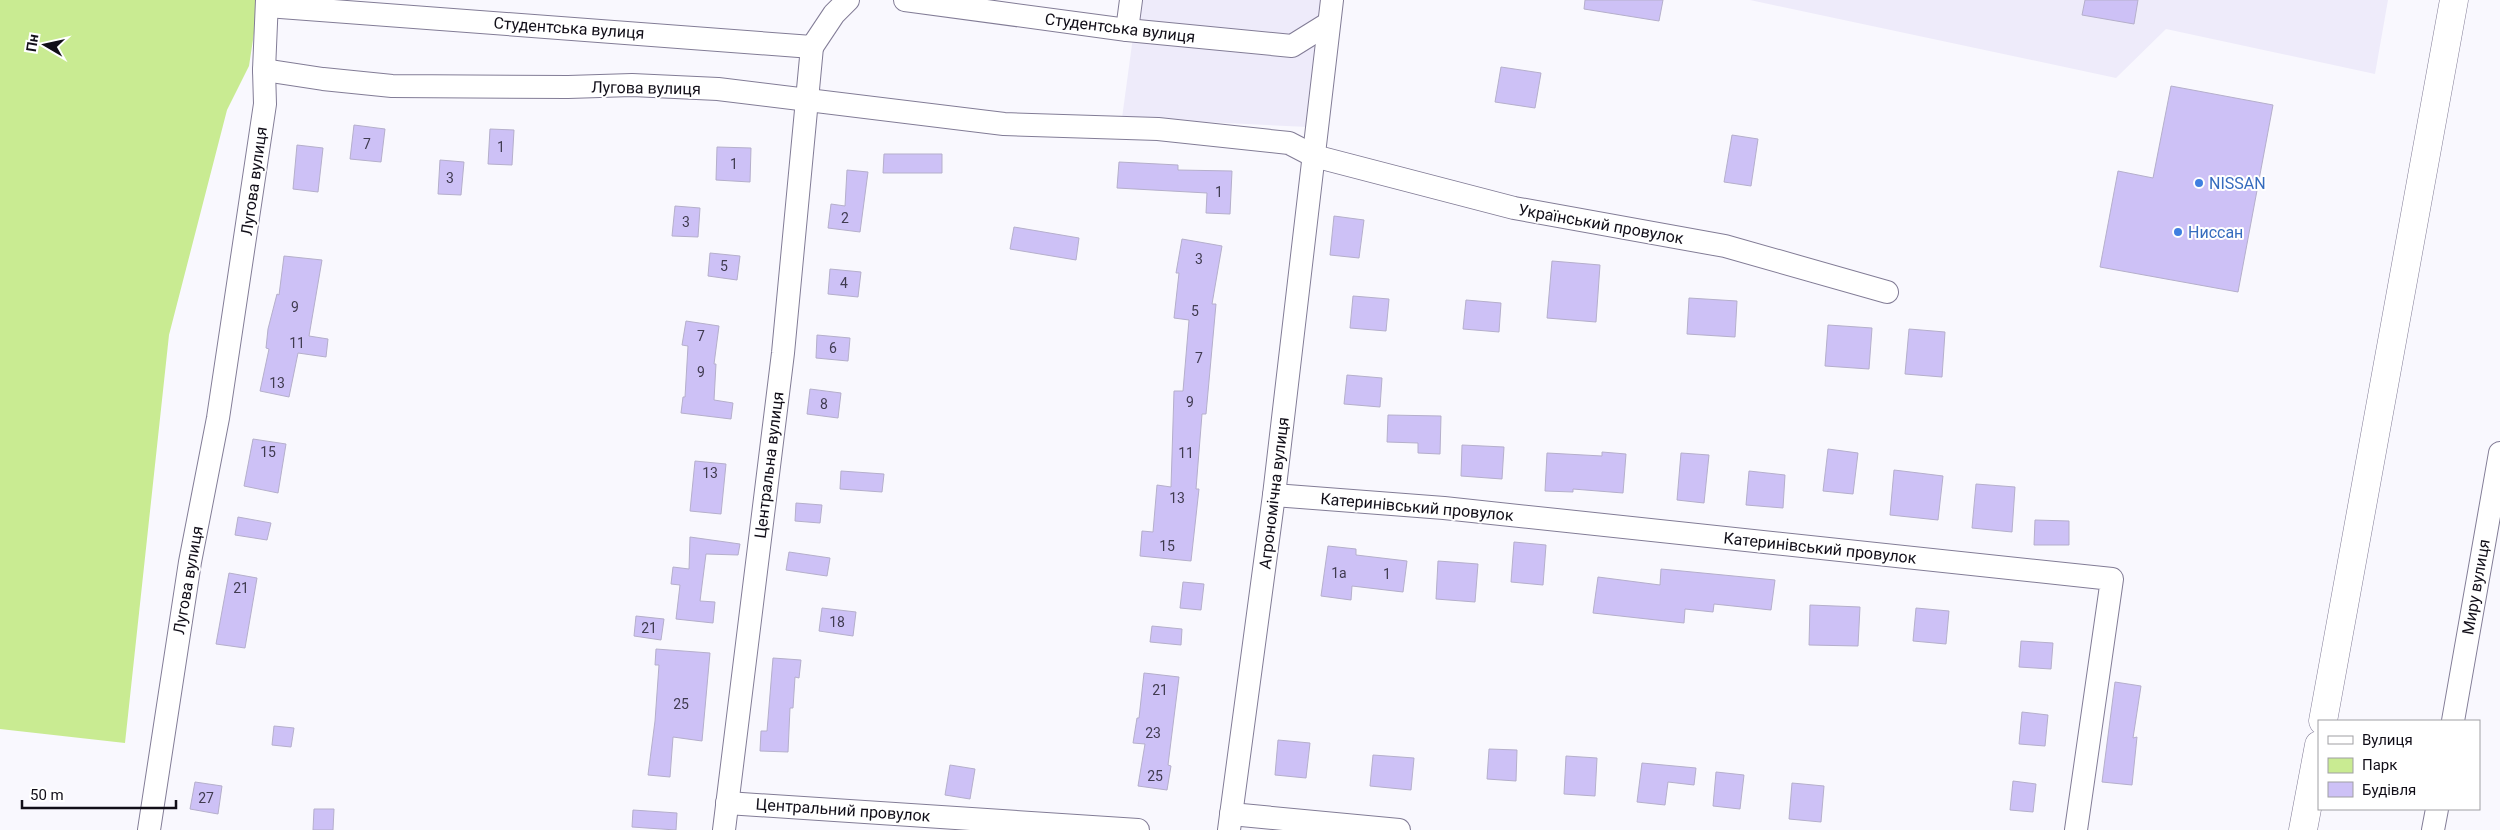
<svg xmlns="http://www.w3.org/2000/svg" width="2500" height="830" font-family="Roboto,sans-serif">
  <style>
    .built { fill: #eeebfa }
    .green { fill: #c9eb92 }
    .building { fill: #cdc1f6; stroke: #b5afcb }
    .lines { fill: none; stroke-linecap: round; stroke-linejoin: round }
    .minor-casing { stroke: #827c96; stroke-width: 24 }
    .major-casing { stroke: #827c96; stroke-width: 29 }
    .minor { stroke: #fff; stroke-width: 22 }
    .major { stroke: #fff; stroke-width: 28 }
    .shop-dot { fill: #3f7fe0; stroke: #fff; stroke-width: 2 }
    .labels { text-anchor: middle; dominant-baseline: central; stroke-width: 4; stroke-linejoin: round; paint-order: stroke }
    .number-label { font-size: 14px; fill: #403b50 }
    .street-label { font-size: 16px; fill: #110e18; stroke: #fff }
    .shop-label { font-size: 16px; fill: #366cbe; stroke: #fff; text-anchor: start }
  </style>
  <rect width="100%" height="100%" fill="#f9f8fe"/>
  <g class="built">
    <path d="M1138,0H1324L1308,127L1122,118Z"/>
    <path d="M1750,0H2388L2375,74L2166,29L2116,78Z"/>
  </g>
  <path class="green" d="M0,0H259L249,66L227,110L169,335L125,743L0,729Z"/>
  <g class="building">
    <path d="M1585,0H1663L1659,21L1584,9Z"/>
    <path d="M2085,0H2138L2134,24L2082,15Z"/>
    <path d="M1501,67L1541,73L1535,108L1495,102Z"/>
    <path d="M2171,86L2273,105L2238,292L2100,267L2118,171L2153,178Z"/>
    <path d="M354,125L385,129L381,162L350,159Z"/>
    <path d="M490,129L514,130L512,165L488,164Z"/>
    <path d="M1732,135L1758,139L1751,186L1724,182Z"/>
    <path d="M297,145L323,148L318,192L293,189Z"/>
    <path d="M717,147L751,148L750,182L716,180Z"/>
    <path d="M884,154H942V173H883Z"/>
    <path d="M440,160L464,162L461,195L438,194Z"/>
    <path d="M1119,162L1178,165V170L1232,171L1230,214L1206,213L1207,193L1117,188Z"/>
    <path d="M847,170L868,172L860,232L828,228L831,204L845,206Z"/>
    <path d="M675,206L700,208L698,237L672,236Z"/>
    <path d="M1334,216L1364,220L1359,258L1330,255Z"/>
    <path d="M1014,227L1079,238L1076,260L1010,249Z"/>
    <path d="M1182,239L1222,246L1212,304H1216L1206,414H1202L1196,489H1199L1191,561L1140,556L1142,531L1153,532L1157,485L1171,487L1174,391H1183L1189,320L1174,318L1179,273H1176Z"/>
    <path d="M710,253L740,256L737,280L708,276Z"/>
    <path d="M284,256L322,260L309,336L328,339L326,357L298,353L289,397L260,391L269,349L266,348L268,329L277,294L279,295Z"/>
    <path d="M1552,261L1600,265L1596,322L1547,318Z"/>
    <path d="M830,269L861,272L858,297L828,294Z"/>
    <path d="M1353,296L1389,299L1386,331L1350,328Z"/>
    <path d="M1689,298L1737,301L1735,337L1687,334Z"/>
    <path d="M1466,300L1501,303L1499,332L1463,329Z"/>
    <path d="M686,321L719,326L714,364H716L714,400L733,403L731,419L681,413L683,397H685L688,346L682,345Z"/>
    <path d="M1828,325L1872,328L1869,369L1825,366Z"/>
    <path d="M1909,329L1945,332L1942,377L1905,374Z"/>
    <path d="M817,335L850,338L848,361L816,358Z"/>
    <path d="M1347,375L1382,378L1380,407L1344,404Z"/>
    <path d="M810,389L841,393L838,418L807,414Z"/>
    <path d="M1388,415L1441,416L1440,454L1418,453V443L1387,442Z"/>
    <path d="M253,439L286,444L278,493L244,486Z"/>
    <path d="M1462,445L1504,447L1502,479L1461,476Z"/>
    <path d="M1828,449L1858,453L1853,494L1823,491Z"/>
    <path d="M1602,452L1626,454L1623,493L1573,489V492L1545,491L1547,453L1602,456Z"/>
    <path d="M1681,453L1709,455L1704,503L1677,500Z"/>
    <path d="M695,461L726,464L721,514L690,511Z"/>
    <path d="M1894,470L1943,476L1938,520L1890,515Z"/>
    <path d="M841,471L884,474L882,492L840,489Z"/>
    <path d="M1749,471L1785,475L1783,508L1746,505Z"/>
    <path d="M1976,484L2015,487L2012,532L1972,528Z"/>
    <path d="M796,503L822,505L820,523L795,521Z"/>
    <path d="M238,517L271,523L267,540L235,535Z"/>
    <path d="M2035,520L2069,521V545H2034Z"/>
    <path d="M690,537L740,544L738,555L706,554L700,601L715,602L713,623L676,619L680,585L671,584L673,567L689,569Z"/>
    <path d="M1514,542L1546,545L1543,585L1511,582Z"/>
    <path d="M1328,546L1356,549V555L1407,561L1403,592L1352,586L1351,600L1321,596Z"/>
    <path d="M789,552L830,558L827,576L786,570Z"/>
    <path d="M1438,561L1478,564L1475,602L1436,599Z"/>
    <path d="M1661,569L1775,580L1771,610L1714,604L1713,612L1685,609L1684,623L1593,613L1598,577L1660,585Z"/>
    <path d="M229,573L257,578L245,648L216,644Z"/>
    <path d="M1183,582L1204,584L1201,610L1180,608Z"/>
    <path d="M1810,605L1860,607L1858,646L1809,645Z"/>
    <path d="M822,608L856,612L853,636L819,631Z"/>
    <path d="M1916,608L1949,611L1946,644L1913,641Z"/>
    <path d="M636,616L664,619L661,640L634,636Z"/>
    <path d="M1152,626L1182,629L1181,645L1150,642Z"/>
    <path d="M2021,641L2053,643L2051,669L2019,667Z"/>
    <path d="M656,649L710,653L702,741L673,737L670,777L648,775L655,721L659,665H655Z"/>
    <path d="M773,658L801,660L799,678L795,677L793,708H790L788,752L760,751L761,731H767Z"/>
    <path d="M1144,673L1179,677L1168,765L1171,766L1167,790L1138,786L1145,744L1133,743L1137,718H1139Z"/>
    <path d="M2115,682L2141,686L2133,738L2137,737L2132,785L2102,782Z"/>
    <path d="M2022,712L2048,715L2045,746L2019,744Z"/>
    <path d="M274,726L294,728L291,747L272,745Z"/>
    <path d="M1278,740L1310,743L1306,778L1275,775Z"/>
    <path d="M1489,749L1517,750L1516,781L1487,779Z"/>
    <path d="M1373,755L1414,758L1411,790L1370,786Z"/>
    <path d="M1566,756L1597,758L1595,796L1564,794Z"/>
    <path d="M1642,763L1696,768L1694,785L1668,782L1665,805L1637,802Z"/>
    <path d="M950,765L975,769L970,799L945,795Z"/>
    <path d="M1716,772L1744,775L1740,809L1713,806Z"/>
    <path d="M2013,781L2036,784L2033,812L2010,810Z"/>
    <path d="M195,782L222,786L218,814L190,809Z"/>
    <path d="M1792,783L1824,786L1821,822L1789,819Z"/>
    <path d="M314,809H334L333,830H313Z"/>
    <path d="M633,810L677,813L676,830L632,827Z"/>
  </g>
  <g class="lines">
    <defs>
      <g id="minor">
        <path d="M905,0L1127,30L1292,46L1329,23"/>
        <path d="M267,6L812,47L834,14L848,0"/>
        <path d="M1127,30L1131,0"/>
        <path d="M264,70L323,79L392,86L568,87L632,85L718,89L1004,124L1158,129L1289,143L1314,156L1514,208L1725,246L1887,292"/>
        <path d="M1274,495L1444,508L2112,579L2076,830"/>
        <path d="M2453,721L2500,453"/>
        <path d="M727,803L1138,830"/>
        <path d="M1231,814L1399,830"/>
        <path d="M149,830L190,562L218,418L265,104L264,70L267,0"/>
        <path d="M724,830L783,353L812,47"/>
        <path d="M1229,830L1274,495L1332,0"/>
        <path d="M2433,830L2437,809"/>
      </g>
      <g id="major">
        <path d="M2323,721L2454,0"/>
        <path d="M2303,830L2319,745"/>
      </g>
    </defs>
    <use href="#minor" class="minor-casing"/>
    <use href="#major" class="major-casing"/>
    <use href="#minor" class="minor"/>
    <use href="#major" class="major"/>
  </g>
  <g class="shop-dot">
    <circle cx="2199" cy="183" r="5"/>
    <circle cx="2178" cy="232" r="5"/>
  </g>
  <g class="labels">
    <g class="number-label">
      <text x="367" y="144">7</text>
      <text x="501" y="147">1</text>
      <text x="734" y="164">1</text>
      <text x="450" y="178">3</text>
      <text x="1219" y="192">1</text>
      <text x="845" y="218">2</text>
      <text x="686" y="222">3</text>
      <text x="1199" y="259">3</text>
      <text x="724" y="266">5</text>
      <text x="844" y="283">4</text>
      <text x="295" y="307">9</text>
      <text x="1195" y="311">5</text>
      <text x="701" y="336">7</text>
      <text x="297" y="343">11</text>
      <text x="833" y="348">6</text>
      <text x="1199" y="358">7</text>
      <text x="701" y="372">9</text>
      <text x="277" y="383">13</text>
      <text x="1190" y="402">9</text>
      <text x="824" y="404">8</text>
      <text x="268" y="452">15</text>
      <text x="1186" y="453">11</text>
      <text x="710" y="473">13</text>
      <text x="1177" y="498">13</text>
      <text x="1167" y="546">15</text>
      <text x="1339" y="573">1а</text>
      <text x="1387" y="574">1</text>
      <text x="241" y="588">21</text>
      <text x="837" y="622">18</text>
      <text x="649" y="628">21</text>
      <text x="1160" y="690">21</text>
      <text x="681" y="704">25</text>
      <text x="1153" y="733">23</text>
      <text x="1155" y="776">25</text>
      <text x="206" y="798">27</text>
    </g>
    <g class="street-label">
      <text transform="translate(569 28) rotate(4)">Студентська вулиця</text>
      <text transform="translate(1120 28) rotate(7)">Студентська вулиця</text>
      <text transform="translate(646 88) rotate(1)">Лугова вулиця</text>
      <text transform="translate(254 181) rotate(-82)">Лугова вулиця</text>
      <text transform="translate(1601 224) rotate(10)">Український провулок</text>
      <text transform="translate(769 465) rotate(-83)">Центральна вулиця</text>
      <text transform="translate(1274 493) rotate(-83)">Агрономічна вулиця</text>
      <text transform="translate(1417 507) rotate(5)">Катеринівський провулок</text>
      <text transform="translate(1820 548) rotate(6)">Катеринівський провулок</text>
      <text transform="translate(188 580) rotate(-80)">Лугова вулиця</text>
      <text transform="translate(2476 587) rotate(-80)">Миру вулиця</text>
      <text transform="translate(843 810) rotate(4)">Центральний провулок</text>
    </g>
    <g class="shop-label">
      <text x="2209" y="183">NISSAN</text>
      <text x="2188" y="232">Ниссан</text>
    </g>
  </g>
  <rect x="2318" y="720" width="162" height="90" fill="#ffffff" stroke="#a09fa3"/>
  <rect x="2328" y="736" width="25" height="8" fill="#ffffff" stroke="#a09fa3"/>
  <text x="2362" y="745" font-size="15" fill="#110e18">Вулиця</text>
  <rect x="2328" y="758" width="25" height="15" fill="#c9eb92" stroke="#a09fa3"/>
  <text x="2362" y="770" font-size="15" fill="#110e18">Парк</text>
  <rect x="2328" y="782" width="25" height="15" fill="#cdc1f6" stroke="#a09fa3"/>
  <text x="2362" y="795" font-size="15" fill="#110e18">Будівля</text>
  <g transform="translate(45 45) rotate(279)" stroke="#ffffff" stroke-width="4" paint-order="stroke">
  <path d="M0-4L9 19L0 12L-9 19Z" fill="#110e18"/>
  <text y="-8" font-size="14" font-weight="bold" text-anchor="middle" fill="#110e18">Пн</text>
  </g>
  <path d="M22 800v8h154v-8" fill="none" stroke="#110e18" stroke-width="2.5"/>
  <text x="30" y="800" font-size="15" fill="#110e18" stroke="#ffffff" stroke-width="4" paint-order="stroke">50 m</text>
</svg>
